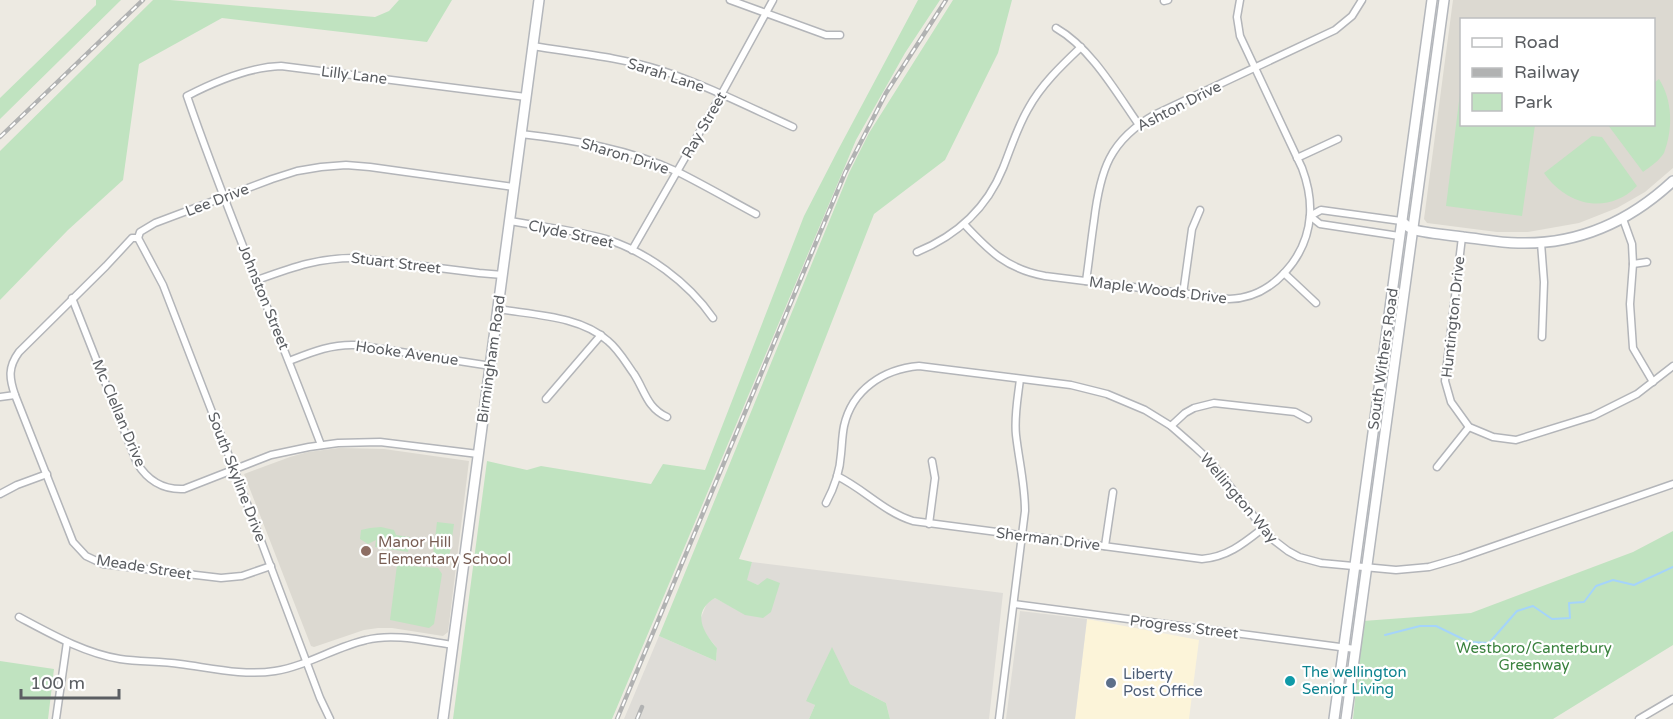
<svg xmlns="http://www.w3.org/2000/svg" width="1673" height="719" font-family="'Varela Round',sans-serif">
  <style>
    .commercial { fill: #fcf4d9 }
    .industrial { fill: #dedcd7 }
    .education { fill: #dcd9d1; fill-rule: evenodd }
    .green { fill: #c0e3c0 }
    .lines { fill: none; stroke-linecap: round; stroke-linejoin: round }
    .stream { stroke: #a5d4fa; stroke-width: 2 }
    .street-casing { stroke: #b3b5b9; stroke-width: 9 }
    .secondary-casing { stroke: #b4b7bc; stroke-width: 12 }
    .street { stroke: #fff; stroke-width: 6 }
    .secondary { stroke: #fff; stroke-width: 9 }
    .rail-casing { stroke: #b1b2b2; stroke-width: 4.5 }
    .rail { stroke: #fff; stroke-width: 2; stroke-dasharray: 7; stroke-linecap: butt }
    .education-dot { fill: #8d6e63; stroke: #fff; stroke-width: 2 }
    .culture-dot { fill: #0f9aa8; stroke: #fff; stroke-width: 2 }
    .service-dot { fill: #5c6f8a; stroke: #fff; stroke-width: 2 }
    .labels { text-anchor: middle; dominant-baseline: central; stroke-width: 4.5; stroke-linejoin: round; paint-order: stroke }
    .street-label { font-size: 15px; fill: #5b5e62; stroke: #fff }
    .education-label { font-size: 15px; fill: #785e54; stroke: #fff; text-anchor: start }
    .park-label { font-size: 15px; fill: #3a823e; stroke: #fff }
    .culture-label { font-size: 15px; fill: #0d838f; stroke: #fff; text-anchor: start }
    .service-label { font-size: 15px; fill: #4e5e75; stroke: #fff; text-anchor: start }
  </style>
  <rect width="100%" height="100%" fill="#edeae2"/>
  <path class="commercial" d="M1087,619L1199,640L1189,719H1075Z"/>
  <g class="industrial">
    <path d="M752,562L1003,593L989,719H890L886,703L850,684L806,700L815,705L809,719H624L659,636L716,661L717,648L705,633L700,620L707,603L715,598L745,614L758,585L746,580Z"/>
    <path d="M1020,611L1087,619L1075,719H1006Z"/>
  </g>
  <g class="education">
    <path d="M1453,0H1673V168L1645,192L1617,208L1579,223L1528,232H1497L1427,223L1424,219ZM1462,20H1654V124H1462Z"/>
    <path d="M339,448L384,449L469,461L448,632L443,636L392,628H378L364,630L314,647L311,646L244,474L290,457L308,452Z"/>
  </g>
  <g class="green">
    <path d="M96,0H121L0,119V98L96,5Z"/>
    <path d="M153,0H170L375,17L389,11L399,0H452L427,42L222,18L139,64L123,180L68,230L0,300V151Z"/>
    <path d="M918,0H940L905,53L856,140L612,719H453L487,461L527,470L541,466L651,484L663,464L705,470L804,216L838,150Z"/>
    <path d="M953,0H1012L998,53L945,160L874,214L739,559L752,562L747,580L758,585L767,578L780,583L771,612L763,618L745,615L715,598C691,612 703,632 717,648L716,661L659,636L849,173L869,133Z"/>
    <path d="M1659,79C1673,101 1673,130 1664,153C1659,161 1651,166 1643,172L1608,125L1654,124V83Z"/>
    <path d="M1461,91L1462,124L1535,125L1522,216L1446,206L1460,93Z"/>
    <path d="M1592,136L1602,137L1637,186C1607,216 1566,205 1544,173Z"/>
    <path d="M437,522L454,524L449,559L433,556Z"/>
    <path d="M381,527L394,530L396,535L410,537L408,552L375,547L376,540L368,544L360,539L361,530L370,528Z"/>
    <path d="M1673,531V645L1553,719H1353L1363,621L1471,613L1633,552Z"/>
    <path d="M397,565L438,568L442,574L434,624L429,628L390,620Z"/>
    <path d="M832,647L850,684L886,703L890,719H809L815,705L806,701Z"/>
    <path d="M0,661L54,669L48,719H0Z"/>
  </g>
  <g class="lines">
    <path class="stream" d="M1385,635L1420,626H1436L1469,642L1489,643L1517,611L1533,606L1552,619L1570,618L1569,603L1584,602L1596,586L1613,580L1634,585L1673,567"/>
    <defs>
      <g id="street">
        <path d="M730,0L826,35H840"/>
        <path d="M1164,1L1168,0"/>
        <path d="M1056,28C1091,48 1116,92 1139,125"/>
        <path d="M533,46C575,53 619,57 660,70C706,85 749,107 793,127"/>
        <path d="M521,134C574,140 629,149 678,172C704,185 730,200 756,214"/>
        <path d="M1297,158L1338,139"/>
        <path d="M1623,219L1632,244L1633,264L1630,304L1633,348L1653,382"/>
        <path d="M510,221C542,227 575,230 606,239C647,252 688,282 713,318"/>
        <path d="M964,224C989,251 1007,269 1045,276L1229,299C1273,298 1307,257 1310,215C1311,198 1308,184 1302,168L1240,36L1237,17L1240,0"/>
        <path d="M1399,236L1320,224L1310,216L1321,210L1401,221"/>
        <path d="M1462,237L1445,381L1451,402L1469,427L1493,437L1516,440L1593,416L1637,394L1673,366"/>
        <path d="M138,238L163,285L234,469L320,698L330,719"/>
        <path d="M1541,243L1544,282L1542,337"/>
        <path d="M632,250L721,95L773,0"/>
        <path d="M917,252C956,236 987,208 1003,168C1011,148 1017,128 1028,109C1041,85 1061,66 1081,47"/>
        <path d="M1633,264L1647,262"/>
        <path d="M1284,273L1316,303"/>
        <path d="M257,280C293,267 320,257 359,258L479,273L503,275"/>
        <path d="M1086,281C1089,261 1091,241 1094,221C1100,171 1109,140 1156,114L1335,30L1352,16L1362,0"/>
        <path d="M1183,294L1192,229L1200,210"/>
        <path d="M72,298L137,463C148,481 163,490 184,489L271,455L309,447L338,443L380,442L478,454"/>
        <path d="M498,309C534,315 581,316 608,341C619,350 626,363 634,374C645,391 647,408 667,417"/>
        <path d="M289,361C312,352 331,344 356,345L491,366"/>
        <path d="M0,397L15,395"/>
        <path d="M546,399L601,335"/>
        <path d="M1171,426L1185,413L1194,408L1214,403L1295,412L1308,419"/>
        <path d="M321,445C277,328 227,213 187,96C216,81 249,67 281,66L526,97"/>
        <path d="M1437,467L1469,427"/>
        <path d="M837,476C864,489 884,512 913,521L1202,559C1227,557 1243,544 1262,529"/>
        <path d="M0,494L17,485L47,474"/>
        <path d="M826,503C834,488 840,472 841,454C842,445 842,436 844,426C852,390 883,369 919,366L1071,385L1107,394L1145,410L1171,426L1195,447L1210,461L1271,538L1288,551L1299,557L1321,563L1396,570L1429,567L1460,558L1673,484"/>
        <path d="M929,524L935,478L932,461"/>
        <path d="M1105,546L1113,492"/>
        <path d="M271,566L242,576L221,578L103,564L86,556L73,542L15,395C9,378 8,367 19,352L106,266L132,238H138L140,232L155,223L272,179L297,171L321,167L346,165L370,167L513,187"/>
        <path d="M1014,604L1355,649"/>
        <path d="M19,617C51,634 84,653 120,659C140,662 160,661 180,664C211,668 244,676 275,671C307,666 335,647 366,640C394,633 425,641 453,645"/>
        <path d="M56,719L67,642"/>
        <path d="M999,719L1025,511C1025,485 1019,461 1016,435C1014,416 1018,397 1020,379"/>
        <path d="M1639,719L1673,699"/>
      </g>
      <g id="secondary">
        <path d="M1401,221C1405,224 1409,228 1412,229C1421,233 1452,235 1463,237C1481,239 1500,243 1518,243C1579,245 1629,222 1673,181"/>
        <path d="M443,719L539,0"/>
        <path d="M1334,719L1432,0"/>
        <path d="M1346,719L1444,0"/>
      </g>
    </defs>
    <use href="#street" class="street-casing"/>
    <use href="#secondary" class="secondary-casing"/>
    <use href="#street" class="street"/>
    <use href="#secondary" class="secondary"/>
    <defs>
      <g id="rail">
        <path d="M0,137L143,0"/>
        <path d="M617,719L845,173L886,93L946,0"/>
        <path d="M637,719L642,707"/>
      </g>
    </defs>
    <use href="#rail" class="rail-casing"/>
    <use href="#rail" class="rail"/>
  </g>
  <circle class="education-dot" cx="366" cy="551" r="6"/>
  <circle class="culture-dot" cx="1290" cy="681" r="6"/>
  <circle class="service-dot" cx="1111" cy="683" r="6"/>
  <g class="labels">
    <g class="street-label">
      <text transform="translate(354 75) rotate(7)">Lilly Lane</text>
      <text transform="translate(666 75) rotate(18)">Sarah Lane</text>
      <text transform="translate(1179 106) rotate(-27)">Ashton Drive</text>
      <text transform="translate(704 125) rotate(-60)">Ray Street</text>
      <text transform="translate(625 156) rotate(17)">Sharon Drive</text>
      <text transform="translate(217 200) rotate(-21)">Lee Drive</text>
      <text transform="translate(571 234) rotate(12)">Clyde Street</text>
      <text transform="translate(396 263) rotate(7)">Stuart Street</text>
      <text transform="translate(1158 290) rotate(7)">Maple Woods Drive</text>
      <text transform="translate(264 297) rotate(68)">Johnston Street</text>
      <text transform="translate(1453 317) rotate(-84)">Huntington Drive</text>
      <text transform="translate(407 353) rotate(8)">Hooke Avenue</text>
      <text transform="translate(491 359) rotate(-82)">Birmingham Road</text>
      <text transform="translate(1383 359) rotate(-82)">South Withers Road</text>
      <text transform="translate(119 413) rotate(67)">Mc Clellan Drive</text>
      <text transform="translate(237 477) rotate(69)">South Skyline Drive</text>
      <text transform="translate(1239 498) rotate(50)">Wellington Way</text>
      <text transform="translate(1048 539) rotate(7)">Sherman Drive</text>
      <text transform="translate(144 567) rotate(9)">Meade Street</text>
      <text transform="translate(1184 627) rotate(7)">Progress Street</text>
    </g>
    <g class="education-label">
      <text x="378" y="542">Manor Hill<tspan x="378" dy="17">Elementary School</tspan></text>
    </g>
    <g class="park-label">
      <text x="1534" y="648">Westboro/Canterbury<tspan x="1534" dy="17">Greenway</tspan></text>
    </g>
    <g class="culture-label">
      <text x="1302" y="672">The wellington<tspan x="1302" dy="17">Senior Living</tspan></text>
    </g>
    <g class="service-label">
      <text x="1123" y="674">Liberty<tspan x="1123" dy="17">Post Office</tspan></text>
    </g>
  </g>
  <rect x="1460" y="18" width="195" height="108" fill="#ffffff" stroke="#bdbfc0" stroke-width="1.5"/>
  <rect x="1472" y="38" width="30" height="9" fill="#ffffff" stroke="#bdbfc0" stroke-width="1.5"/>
  <text x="1514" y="48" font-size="18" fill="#5b5e62">Road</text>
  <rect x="1472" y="68" width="30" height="9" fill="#b1b2b2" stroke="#bdbfc0" stroke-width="1.5"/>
  <text x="1514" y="78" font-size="18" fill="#5b5e62">Railway</text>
  <rect x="1472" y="93" width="30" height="18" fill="#c0e3c0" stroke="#bdbfc0" stroke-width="1.5"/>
  <text x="1514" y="108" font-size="18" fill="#5b5e62">Park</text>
  <path d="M21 689v9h98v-9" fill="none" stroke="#5b5e62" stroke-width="3"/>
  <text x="30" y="689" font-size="18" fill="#5b5e62" stroke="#ffffff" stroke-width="4.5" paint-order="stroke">100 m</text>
</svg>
